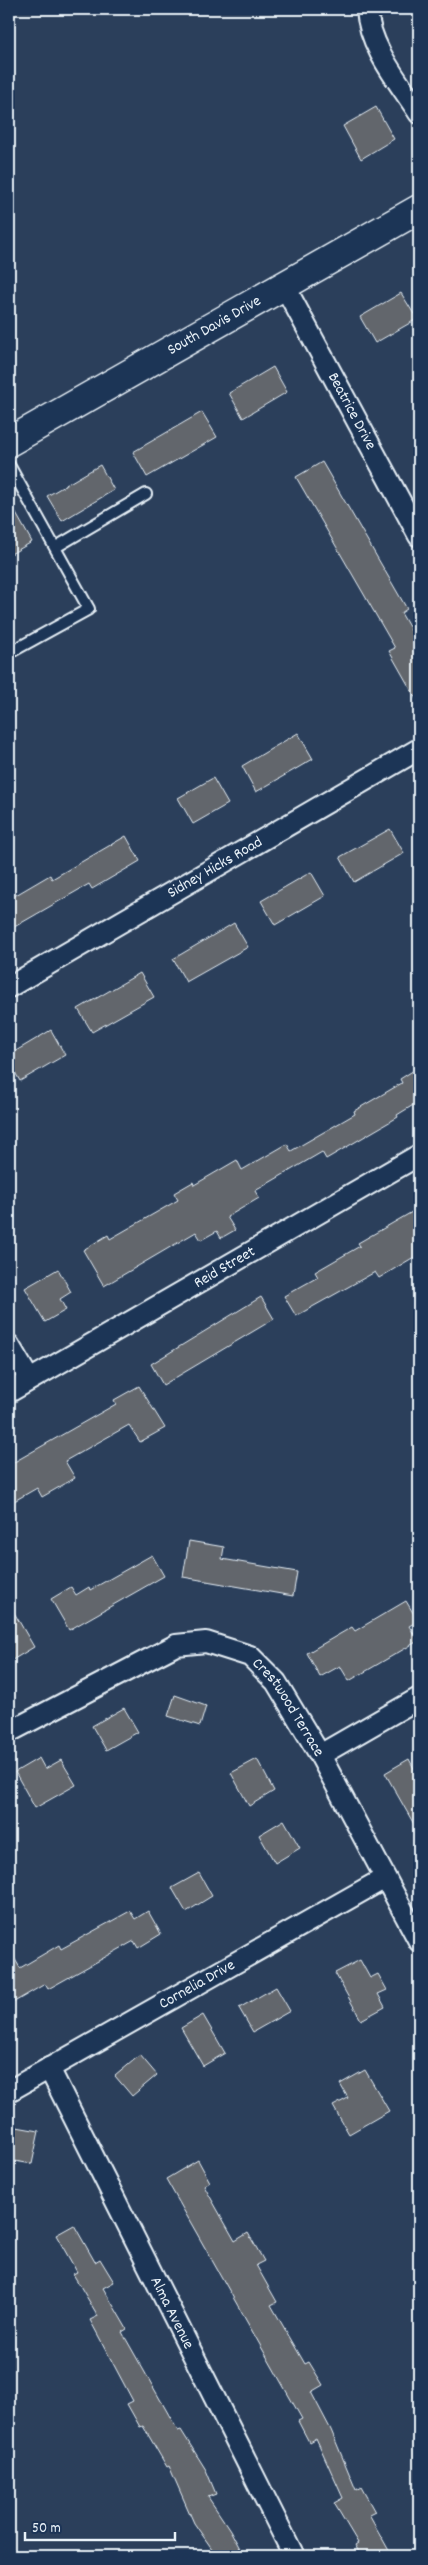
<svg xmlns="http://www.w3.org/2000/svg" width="428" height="2565" font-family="Dekko,sans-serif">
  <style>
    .building { fill: #62666c; stroke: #e8f1f8 }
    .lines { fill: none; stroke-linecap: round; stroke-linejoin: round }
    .lane-casing { stroke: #e8f1f8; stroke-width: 14 }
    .street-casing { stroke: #e8f1f8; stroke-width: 24 }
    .secondary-casing { stroke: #e8f1f8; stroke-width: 31 }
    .lane { stroke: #1d3557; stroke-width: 10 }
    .street { stroke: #1d3557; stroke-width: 20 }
    .secondary { stroke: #1d3557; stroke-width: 28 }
    .labels { text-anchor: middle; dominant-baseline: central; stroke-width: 4; stroke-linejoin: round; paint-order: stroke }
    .street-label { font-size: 16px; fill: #e8f1f8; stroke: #1d3557 }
  </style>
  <rect width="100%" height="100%" fill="#2b3f5b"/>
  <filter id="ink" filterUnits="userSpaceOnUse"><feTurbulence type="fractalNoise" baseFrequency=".02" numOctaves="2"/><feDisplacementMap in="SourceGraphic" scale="10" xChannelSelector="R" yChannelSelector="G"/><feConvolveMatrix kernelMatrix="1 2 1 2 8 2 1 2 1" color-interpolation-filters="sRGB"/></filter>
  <g filter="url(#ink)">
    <g class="building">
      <path d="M376,107L394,139L361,159L343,126Z"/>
      <path d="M401,293L417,319L375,343L360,317Z"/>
      <path d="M273,367L287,392L243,418L229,393Z"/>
      <path d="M202,412L217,437L147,477L133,452Z"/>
      <path d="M322,462L407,609L401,613L419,644V704L389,651L395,648L296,477Z"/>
      <path d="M100,465L114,490L62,521L47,496Z"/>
      <path d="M9,501L32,542L9,555Z"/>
      <path d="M298,733L313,759L256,792L242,766Z"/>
      <path d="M213,778L228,804L193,824L178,798Z"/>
      <path d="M390,829L404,853L354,882L340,857Z"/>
      <path d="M126,836L140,861L92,889L89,884L9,930V899L50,875L52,879Z"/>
      <path d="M311,872L325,896L275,925L261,901Z"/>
      <path d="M234,923L248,947L186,982L173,959Z"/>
      <path d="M140,973L154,997L92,1032L78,1009Z"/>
      <path d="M51,1030L65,1055L20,1081L9,1062V1055Z"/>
      <path d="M419,1067V1112L415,1104L397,1115L398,1117L326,1159L322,1152L255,1191L259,1198L227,1217L235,1230L221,1238L217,1231L201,1240L196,1232L104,1286L83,1250L108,1235L110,1239L178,1200L174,1193L193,1182L194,1185L237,1160L242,1170L287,1144L291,1151L355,1114L354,1111L402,1083L400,1079Z"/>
      <path d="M419,1208V1254L379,1278L375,1272L296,1316L284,1296L318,1277L315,1272L360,1246L358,1243Z"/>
      <path d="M58,1269L71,1292L60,1299L66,1310L45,1322L25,1288Z"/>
      <path d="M261,1297L274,1319L163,1385L151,1364Z"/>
      <path d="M139,1386L165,1428L140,1442L129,1425L65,1461L75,1478L42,1497L37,1488L9,1504V1465L116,1404L114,1400Z"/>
      <path d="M189,1541L224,1547L222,1559L297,1572L293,1596L183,1577Z"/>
      <path d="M152,1555L164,1576L69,1630L51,1599L71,1587L76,1595L89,1587L90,1590Z"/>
      <path d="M406,1601L418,1621L409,1626L418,1641L349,1681L340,1666L320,1677L307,1653L352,1627L355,1631Z"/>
      <path d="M9,1604L34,1647L9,1662Z"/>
      <path d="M175,1695L206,1706L200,1726L168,1716Z"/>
      <path d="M124,1708L138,1732L106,1750L92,1726Z"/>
      <path d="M39,1758L45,1769L61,1760L76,1785L35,1808L15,1772Z"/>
      <path d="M257,1759L274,1791L249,1806L231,1773Z"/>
      <path d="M409,1759L419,1778V1833L385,1773Z"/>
      <path d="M284,1820L300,1848L275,1863L259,1835Z"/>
      <path d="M199,1873L212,1896L186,1912L172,1888Z"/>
      <path d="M130,1911L135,1919L148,1911L161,1934L138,1948L134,1941L48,1989L45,1984L9,2005V1949L20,1968L59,1945L61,1949Z"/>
      <path d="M360,1960L370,1978L378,1974L387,1990L378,1994L385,2007L361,2020L335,1973Z"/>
      <path d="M276,1987L290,2011L253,2032L239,2008Z"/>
      <path d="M203,2015L225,2053L203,2066L181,2028Z"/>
      <path d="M140,2055L157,2075L132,2096L115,2076Z"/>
      <path d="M365,2070L389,2111L349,2134L333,2106L348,2098L340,2084Z"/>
      <path d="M11,2126L39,2131L32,2164L9,2160Z"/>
      <path d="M198,2160L210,2182L204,2186L235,2241L248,2233L264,2261L256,2265L277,2302L271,2305L305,2364L309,2362L323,2385L311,2392L331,2430L356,2490L361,2487L375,2512L369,2515L392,2556H361L355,2545L358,2543L334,2503L343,2498L316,2438L309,2442L298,2421L302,2419L166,2179Z"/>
      <path d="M74,2225L95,2262L100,2259L114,2282L103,2288L127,2329L122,2332L178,2431L181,2430L206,2470L216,2494L208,2497L230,2530L244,2556H217L194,2523L169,2466L167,2467L143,2426L140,2427L127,2404L133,2401L90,2320L98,2316L73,2274L77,2272L56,2235Z"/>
    </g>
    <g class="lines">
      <defs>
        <g id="lane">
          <path d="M9,465L89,609L9,653"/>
          <path d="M56,547L146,494"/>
        </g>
        <g id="street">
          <path d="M367,9C369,47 399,82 419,113"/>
          <path id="s1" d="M285,287L419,536"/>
          <path id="s2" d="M9,987L419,749"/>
          <path d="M9,1345L29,1379"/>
          <path id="s3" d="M9,1392L419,1155"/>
          <path id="s4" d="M9,1732L176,1645L206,1642L250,1656L276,1682L320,1755L419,1941"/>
          <path d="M320,1755L419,1698"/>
          <path id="s5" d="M49,2068L294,2556"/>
          <path id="s6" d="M9,2091L385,1878"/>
        </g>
        <g id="secondary">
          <path id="s7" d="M9,442L419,209"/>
        </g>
      </defs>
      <use href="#lane" class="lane-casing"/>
      <use href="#street" class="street-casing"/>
      <use href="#secondary" class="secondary-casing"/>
      <use href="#lane" class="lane"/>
      <use href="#street" class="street"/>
      <use href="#secondary" class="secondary"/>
    </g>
  </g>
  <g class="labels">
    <g class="street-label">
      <text stroke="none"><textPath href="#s7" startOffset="236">South Davis Drive</textPath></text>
      <text stroke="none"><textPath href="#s1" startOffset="141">Beatrice Drive</textPath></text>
      <text stroke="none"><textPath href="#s2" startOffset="238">Sidney Hicks Road</textPath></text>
      <text stroke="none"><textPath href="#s3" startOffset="249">Reid Street</textPath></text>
      <text stroke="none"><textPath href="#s4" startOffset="329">Crestwood Terrace</textPath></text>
      <text stroke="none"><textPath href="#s6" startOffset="216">Cornelia Drive</textPath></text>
      <text stroke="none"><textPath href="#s5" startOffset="274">Alma Avenue</textPath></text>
    </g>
  </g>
  <rect width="428" height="2565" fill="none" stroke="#1d3557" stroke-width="30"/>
  <rect x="15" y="15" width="398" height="2535" fill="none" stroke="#e8f1f8" stroke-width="2" filter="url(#ink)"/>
  <path d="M25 2532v8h150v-8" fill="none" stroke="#e8f1f8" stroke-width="2.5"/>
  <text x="32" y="2532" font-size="15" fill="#e8f1f8" stroke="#1d3557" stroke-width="4" paint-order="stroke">50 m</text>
</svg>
